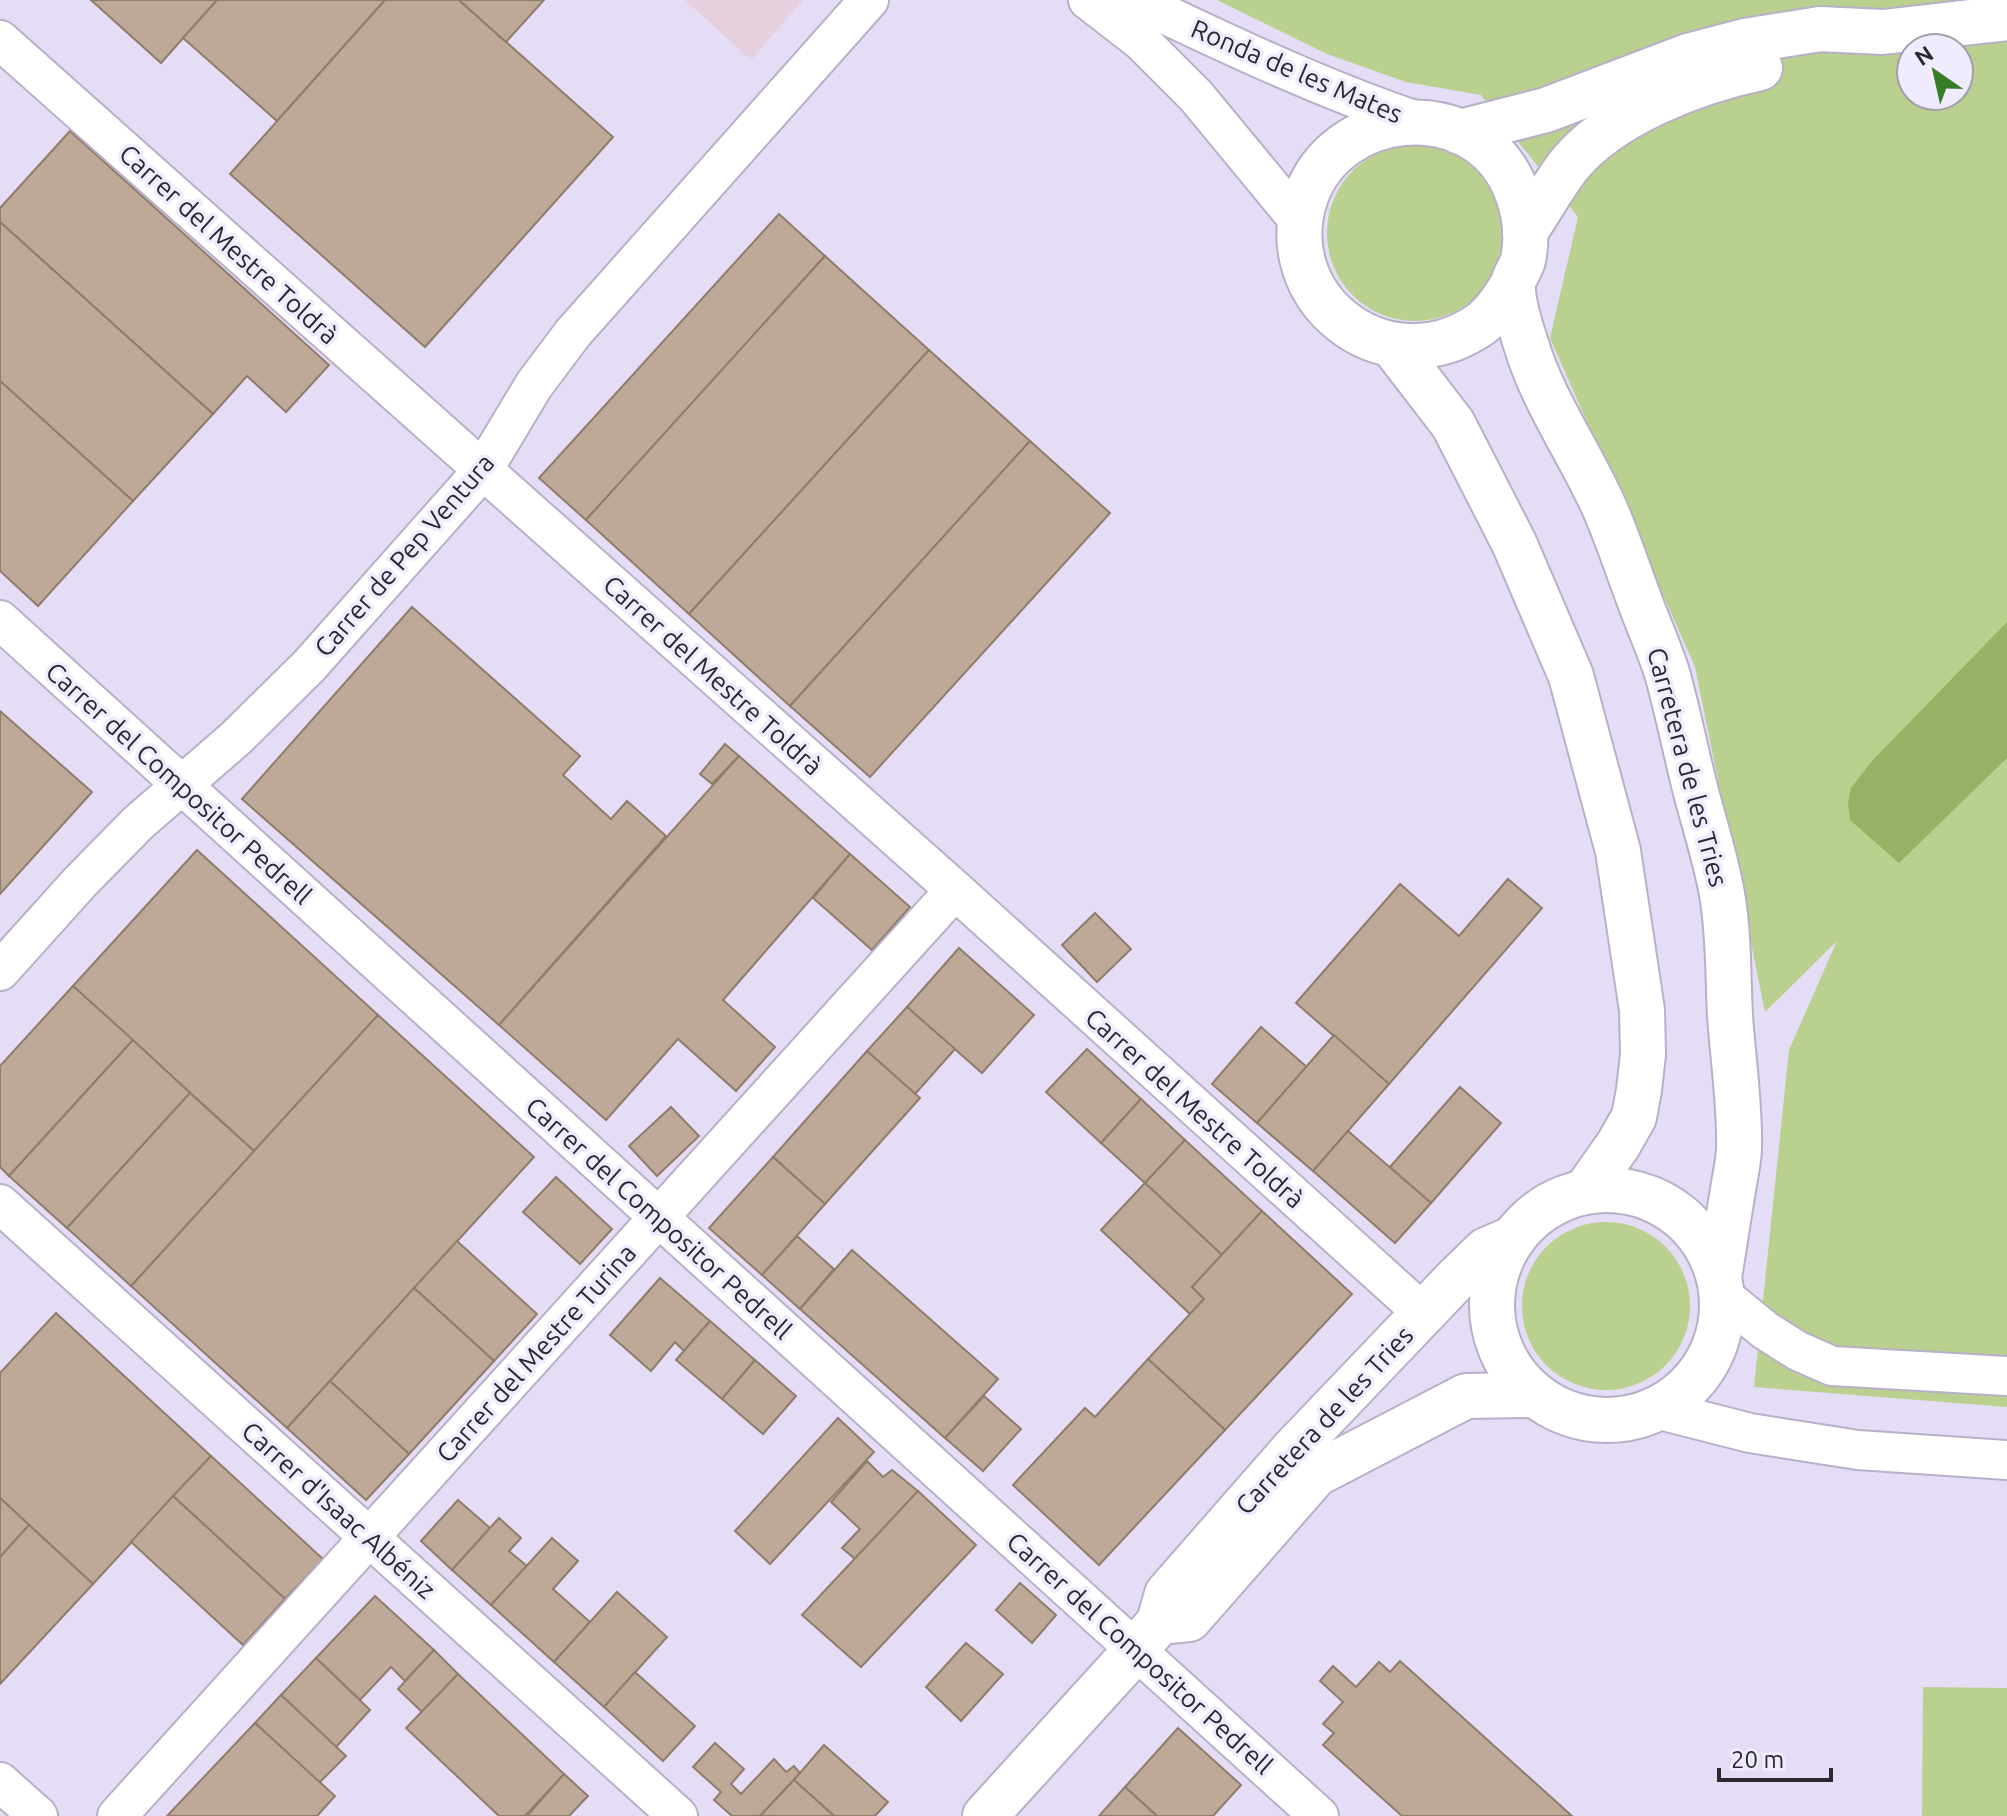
<svg xmlns="http://www.w3.org/2000/svg" width="2007" height="1816" font-family="Ubuntu,sans-serif">
  <style>
    .industrial { fill: #e6d0de }
    .green { fill: #b9d08e; fill-rule: evenodd }
    .forest { fill: #98b164 }
    .building { fill: #bea897; stroke: #907c6b; stroke-width: 2 }
    .lines { fill: none; stroke-linecap: round; stroke-linejoin: round }
    .minor-casing { stroke: #b8b0c8; stroke-width: 42 }
    .tertiary-casing { stroke: #b8b0c8; stroke-width: 48 }
    .minor { stroke: #fff; stroke-width: 38 }
    .tertiary { stroke: #fff; stroke-width: 44 }
    .labels { text-anchor: middle; dominant-baseline: central; stroke-width: 7; stroke-linejoin: round; paint-order: stroke }
    .street-label { font-size: 26px; fill: #2b2831; stroke: #f1ebff }
  </style>
  <rect width="100%" height="100%" fill="#e5dcf5"/>
  <path class="industrial" d="M685,0H803L751,60Z"/>
  <g class="green">
    <path d="M1217,0H2007V1407L1754,1387L1789,1050L1837,941L1765,1012L1695,667L1550,338L1578,217L1481,95L1406,82L1327,54ZM1911,48H1959V96H1911Z"/>
    <circle cx="1415" cy="233" r="88"/>
    <circle cx="1606" cy="1306" r="84"/>
    <path d="M1923,1687L2007,1688V1816H1922Z"/>
  </g>
  <path class="forest" d="M2007,622V758L1899,863L1850,820L1848,803L1851,788L1872,761Z"/>
  <g class="building">
    <path d="M91,0H217L161,63Z"/>
    <path d="M217,0H385L277,121L183,38Z"/>
    <path d="M385,0H459L613,137L425,347L230,174Z"/>
    <path d="M459,0H544L506,42Z"/>
    <path d="M70,131L329,365L286,412L247,376L213,414L0,222V208Z"/>
    <path d="M779,214L825,256L586,520L539,478Z"/>
    <path d="M0,222L213,414L133,501L0,381Z"/>
    <path d="M825,256L929,350L689,614L586,520Z"/>
    <path d="M929,350L1030,441L790,706L689,614Z"/>
    <path d="M0,381L133,501L38,606L0,571Z"/>
    <path d="M1030,441L1110,513L870,777L790,706Z"/>
    <path d="M412,607L580,756L563,775L611,819L627,801L666,836L499,1025L242,799Z"/>
    <path d="M0,711L92,792L0,894Z"/>
    <path d="M725,744L739,756L712,784L700,774Z"/>
    <path d="M739,756L850,854L723,1000L775,1047L736,1091L678,1039L606,1120L499,1025Z"/>
    <path d="M197,850L378,1015L254,1151L73,986Z"/>
    <path d="M850,854L910,907L872,950L813,898Z"/>
    <path d="M1508,879L1542,908L1389,1084L1296,1003L1400,884L1459,936Z"/>
    <path d="M1095,913L1131,949L1097,982L1062,945Z"/>
    <path d="M959,948L1034,1015L982,1073L907,1007Z"/>
    <path d="M73,986L133,1040L9,1176L0,1167V1066Z"/>
    <path d="M907,1007L955,1049L915,1094L867,1051Z"/>
    <path d="M378,1015L534,1157L287,1428L131,1286Z"/>
    <path d="M1261,1027L1307,1067L1257,1123L1212,1084Z"/>
    <path d="M1334,1035L1389,1084L1313,1171L1257,1123Z"/>
    <path d="M133,1040L190,1093L67,1228L9,1176Z"/>
    <path d="M1087,1049L1141,1099L1101,1143L1046,1092Z"/>
    <path d="M867,1051L920,1098L825,1204L773,1157Z"/>
    <path d="M1460,1087L1501,1123L1431,1203L1390,1167Z"/>
    <path d="M190,1093L254,1151L131,1286L67,1228Z"/>
    <path d="M1141,1099L1185,1140L1145,1183L1101,1143Z"/>
    <path d="M671,1107L699,1136L657,1176L629,1146Z"/>
    <path d="M1348,1131L1431,1203L1395,1243L1313,1171Z"/>
    <path d="M1185,1140L1262,1211L1222,1255L1145,1183Z"/>
    <path d="M773,1157L825,1204L762,1275L709,1228Z"/>
    <path d="M556,1177L612,1229L580,1264L523,1212Z"/>
    <path d="M1145,1183L1222,1255L1192,1287L1204,1299L1190,1314L1101,1230Z"/>
    <path d="M1262,1211L1352,1294L1225,1430L1148,1359L1204,1299L1192,1287Z"/>
    <path d="M797,1236L834,1269L800,1309L762,1275Z"/>
    <path d="M457,1241L537,1314L494,1361L414,1288Z"/>
    <path d="M852,1250L998,1379L945,1438L800,1309Z"/>
    <path d="M660,1278L710,1321L684,1351L675,1342L651,1371L610,1335Z"/>
    <path d="M414,1288L494,1361L409,1454L330,1381Z"/>
    <path d="M56,1313L211,1456L93,1584L0,1498V1373Z"/>
    <path d="M710,1321L755,1360L722,1399L676,1360Z"/>
    <path d="M1148,1359L1225,1430L1099,1565L1013,1485L1085,1408L1095,1417Z"/>
    <path d="M755,1360L796,1396L763,1434L722,1399Z"/>
    <path d="M330,1381L409,1454L366,1500L287,1428Z"/>
    <path d="M984,1396L1021,1429L983,1471L945,1438Z"/>
    <path d="M838,1418L874,1452L770,1564L735,1531Z"/>
    <path d="M211,1456L323,1559L285,1599L173,1496Z"/>
    <path d="M867,1461L883,1477L892,1470L918,1491L855,1559L842,1548L860,1529L831,1502Z"/>
    <path d="M918,1491L976,1545L861,1667L802,1615Z"/>
    <path d="M173,1496L285,1599L243,1645L131,1542Z"/>
    <path d="M0,1498L29,1525L0,1557Z"/>
    <path d="M458,1500L490,1528L452,1570L421,1541Z"/>
    <path d="M499,1518L521,1538L509,1551L527,1566L491,1605L452,1570Z"/>
    <path d="M29,1525L93,1584L0,1684V1557Z"/>
    <path d="M552,1538L578,1561L553,1589L590,1622L554,1662L491,1605Z"/>
    <path d="M1020,1583L1056,1615L1032,1643L996,1610Z"/>
    <path d="M617,1592L667,1637L604,1707L554,1662Z"/>
    <path d="M375,1596L434,1650L405,1681L391,1667L360,1700L316,1658Z"/>
    <path d="M966,1643L1003,1674L961,1721L926,1687Z"/>
    <path d="M434,1650L458,1674L422,1712L398,1689Z"/>
    <path d="M316,1658L370,1710L336,1747L281,1695Z"/>
    <path d="M1400,1661L1572,1816H1402L1323,1745L1334,1733L1323,1724L1343,1702L1320,1681L1333,1666L1356,1687L1379,1662L1390,1672Z"/>
    <path d="M635,1672L695,1726L663,1761L604,1707Z"/>
    <path d="M458,1674L564,1774L525,1816H499L406,1728Z"/>
    <path d="M281,1695L346,1756L319,1783L255,1723Z"/>
    <path d="M255,1723L335,1796L317,1816H167Z"/>
    <path d="M1178,1728L1241,1785L1213,1816H1157L1125,1787Z"/>
    <path d="M715,1743L744,1769L731,1784L741,1794L774,1759L786,1772L794,1766L800,1773L760,1816H732L714,1800L721,1792L693,1767Z"/>
    <path d="M824,1745L888,1802L875,1816H834L794,1780Z"/>
    <path d="M564,1774L588,1796L569,1816H527Z"/>
    <path d="M794,1780L834,1816H760Z"/>
    <path d="M1125,1787L1157,1816H1099Z"/>
  </g>
  <g class="lines">
    <defs>
      <g id="minor">
        <path d="M1088,0L1141,41L1196,96L1300,222"/>
        <path d="M1135,0C1227,44 1320,88 1417,121"/>
        <path d="M0,40L955,890L1423,1313"/>
        <path d="M0,620L1319,1816"/>
        <path d="M0,971L80,882L138,823L236,738L309,666L483,470L534,385L573,333L869,0"/>
        <path d="M0,1204L678,1816"/>
        <path d="M1722,1295L1766,1331L1798,1351L1832,1366L2007,1376"/>
        <path d="M1656,1409L1750,1433L1858,1450L2007,1460"/>
        <path d="M0,1782L38,1816"/>
        <path d="M117,1816L955,890"/>
      </g>
      <g id="tertiary">
        <path d="M1460,132L1546,110L1688,56L1745,41L1820,29L1883,32L2007,18"/>
        <path d="M1525,232C1540,210 1553,186 1569,165C1612,113 1696,82 1760,68"/>
        <path d="M1513,284C1502,302 1491,319 1473,329C1382,384 1271,298 1306,196C1337,110 1463,95 1509,175C1523,200 1529,232 1523,260C1521,268 1514,276 1513,284C1512,300 1521,329 1526,344C1543,402 1581,454 1605,509C1618,539 1628,570 1639,599C1648,624 1659,648 1667,673C1678,712 1686,753 1696,792C1705,826 1716,860 1722,894C1729,933 1728,976 1730,1016C1733,1059 1740,1104 1739,1147C1739,1161 1735,1176 1733,1190C1728,1219 1724,1248 1719,1277"/>
        <path d="M1393,346L1453,424L1514,543L1571,676L1618,851L1642,1010L1643,1054L1639,1090L1634,1117L1618,1145L1585,1192"/>
        <circle cx="1607" cy="1305" r="115"/>
        <path d="M1159,1622L1189,1619L1316,1474L1466,1396L1534,1395"/>
        <path d="M985,1816L1136,1650L1159,1622L1167,1594L1292,1451L1458,1277L1486,1250L1514,1238"/>
      </g>
    </defs>
    <use href="#minor" class="minor-casing"/>
    <use href="#tertiary" class="tertiary-casing"/>
    <use href="#minor" class="minor"/>
    <use href="#tertiary" class="tertiary"/>
  </g>
  <g class="labels">
    <g class="street-label">
      <text transform="translate(1297 71) rotate(23)">Ronda de les Mates</text>
      <text transform="translate(229 244) rotate(42)">Carrer del Mestre Toldrà</text>
      <text transform="translate(404 555) rotate(-49)">Carrer de Pep Ventura</text>
      <text transform="translate(713 675) rotate(42)">Carrer del Mestre Toldrà</text>
      <text transform="translate(1688 767) rotate(75)">Carretera de les Tries</text>
      <text transform="translate(179 783) rotate(42)">Carrer del Compositor Pedrell</text>
      <text transform="translate(1195 1108) rotate(42)">Carrer del Mestre Toldrà</text>
      <text transform="translate(659 1218) rotate(42)">Carrer del Compositor Pedrell</text>
      <text transform="translate(536 1353) rotate(-48)">Carrer del Mestre Turina</text>
      <text transform="translate(1324 1420) rotate(-47)">Carretera de les Tries</text>
      <text transform="translate(339 1510) rotate(42)">Carrer d'Isaac Albéniz</text>
      <text transform="translate(1140 1653) rotate(42)">Carrer del Compositor Pedrell</text>
    </g>
  </g>
  <g transform="translate(1935 72) rotate(326)"><circle r="38" fill="#f1ebff" stroke="#a29dad" stroke-width="2"/>
  <path d="M0-6L14 30L0 20L-14 30Z" fill="#357e25"/>
  <text y="-12" font-size="22" font-weight="bold" text-anchor="middle" fill="#2b2831">N</text>
  </g>
  <path d="M1719 1768v12h112v-12" fill="none" stroke="#2b2831" stroke-width="4"/>
  <text x="1731" y="1768" font-size="24" fill="#2b2831" stroke="#f1ebff" stroke-width="6" paint-order="stroke">20 m</text>
</svg>
